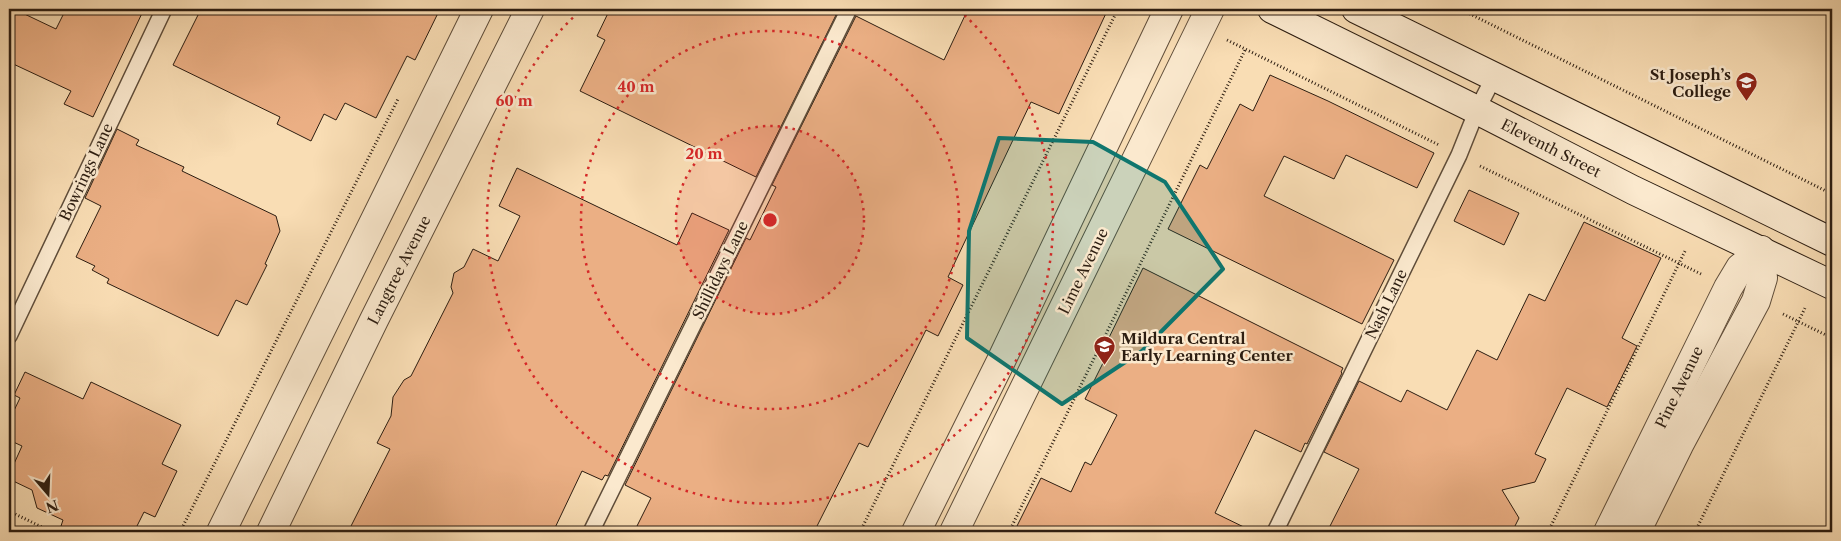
<svg xmlns="http://www.w3.org/2000/svg" width="1841" height="541" font-family="'Libre Caslon Text',serif">
  <style>
    .building { fill: #ebaf84; stroke: #2c1d11 }
    .lines { fill: none; stroke-linecap: round; stroke-linejoin: round }
    .lane-casing { stroke: #5f4d3a; stroke-width: 18 }
    .street-casing { stroke: #5f4d3a; stroke-width: 30 }
    .secondary-casing { stroke: #2c1d11; stroke-width: 30 }
    .path { stroke: #2c1d11; stroke-width: 3; stroke-dasharray: 1 2.5; stroke-linecap: butt }
    .lane { stroke: #fbe9ce; stroke-width: 15 }
    .street { stroke: #fbe9ce; stroke-width: 28 }
    .secondary { stroke: #fbe9ce; stroke-width: 28 }
    .marked { fill: #0f766e; fill-opacity: 0.2; stroke: #0f766e; stroke-width: 4; stroke-linejoin: round }
    .ring { fill: none; stroke: #d62828; stroke-width: 2.5; stroke-dasharray: 2.5 5 }
    .labels { text-anchor: middle; dominant-baseline: central; stroke-width: 5; stroke-linejoin: round; paint-order: stroke }
    .poi-label { font-size: 15px; font-weight: bold; fill: #2c1d11; stroke: #fbe9ce; text-anchor: end }
    .street-label { font-size: 15px; fill: #2c1d11; stroke: #fbe9ce }
    .centre { fill: #d62828; stroke: #fbe9ce; stroke-width: 2.5 }
    .ring-label { font-size: 15px; text-anchor: middle; font-weight: bold; fill: #d62828; stroke: #fbe9ce; stroke-width: 5; stroke-linejoin: round; paint-order: stroke }
  </style>
  <rect width="100%" height="100%" fill="#f9ddb4"/>
  <filter id="stains"><feTurbulence type="fractalNoise" baseFrequency=".004" numOctaves="4"/><feColorMatrix values="0 0 0 0 .2 0 0 0 0 .09 0 0 0 0 .02 0 0 0 .5 -.17"/></filter>
  <radialGradient id="worn" r=".72"><stop offset=".6" stop-color="#630" stop-opacity="0"/><stop offset="1" stop-color="#630" stop-opacity=".3"/></radialGradient>
  <g class="building">
    <path d="M9,9H14L56,29L66,9H144L93,117L64,104L71,91L9,62Z"/>
    <path d="M201,9H440L415,60L407,56L376,118L345,103L336,120L324,114L311,141L277,124L280,117L173,65Z"/>
    <path d="M610,9H839L756,177L580,91L605,40L597,36Z"/>
    <path d="M968,9H1108L1059,114L1031,102L948,277L963,285L938,336L926,330L868,447L859,443L814,532H634L651,498L625,485L746,238L750,240L776,187L772,185L856,16L944,60Z"/>
    <path d="M1270,75L1328,101L1434,153L1417,188L1346,155L1334,179L1284,156L1264,196L1394,260L1362,324L1168,229L1200,165L1207,169L1240,104L1253,111Z"/>
    <path d="M117,129L139,140L136,145L184,167L182,171L276,216L280,231L265,264L267,265L247,305L236,300L218,336L107,283L109,279L92,270L95,266L76,257L101,206L85,198Z"/>
    <path d="M517,168L677,245L692,213L729,230L608,476L605,475L602,480L582,471L553,532H348L390,449L377,443L391,416L393,397L404,380L411,376L453,293L451,287L454,273L464,267L473,249L498,261L520,216L499,206Z"/>
    <path d="M1469,190L1519,213L1504,245L1454,221Z"/>
    <path d="M1584,222L1661,258L1622,338L1637,346L1607,407L1567,388L1535,454L1546,459L1535,482L1502,490L1519,518L1512,532H1327L1359,469L1324,452L1359,381L1401,402L1407,390L1447,410L1477,350L1497,360L1529,294L1545,301Z"/>
    <path d="M1143,268L1343,368L1341,372L1342,373L1307,444L1305,443L1301,452L1255,430L1215,513L1254,532H1014L1041,478L1071,492L1085,462L1091,465L1117,415L1085,399L1106,357L1101,354Z"/>
    <path d="M25,372L83,399L91,382L181,425L162,464L177,471L155,517L144,512L134,532H74L61,526L63,520L37,508L32,490L9,479V475L22,446L9,440V421L20,398L14,395Z"/>
  </g>
  <g class="lines">
    <defs>
      <g id="lane">
        <path d="M9,336L164,9"/>
        <path d="M591,532L849,9"/>
        <path d="M1275,532L1459,155L1477,110L1495,75"/>
      </g>
      <g id="street">
        <path d="M221,532L479,9"/>
        <path d="M271,532L374,320L530,9"/>
        <path d="M916,532L1000,363L1169,9"/>
        <path d="M954,532L1210,9"/>
        <path d="M1608,532L1728,288L1740,268L1761,250"/>
        <path d="M1636,532L1679,445L1756,301L1763,278L1761,250"/>
      </g>
      <g id="secondary">
        <path d="M1272,9L1477,110L1633,190L1832,285"/>
        <path d="M1356,9L1832,242"/>
      </g>
    </defs>
    <use href="#lane" class="lane-casing"/>
    <use href="#street" class="street-casing"/>
    <use href="#secondary" class="secondary-casing"/>
    <g class="path">
      <path d="M1460,9L1832,194"/>
      <path d="M1227,40L1439,145"/>
      <path d="M1480,166L1701,274"/>
      <path d="M1783,314L1832,338"/>
      <path d="M9,511L52,532"/>
      <path d="M180,532L398,99"/>
      <path d="M860,532L1118,9"/>
      <path d="M1009,532L1245,50"/>
      <path d="M1548,532L1686,249"/>
      <path d="M1695,532L1806,306"/>
    </g>
    <use href="#lane" class="lane"/>
    <use href="#street" class="street"/>
    <use href="#secondary" class="secondary"/>
  </g>
  <path class="marked" d="M999,138L1093,142L1165,182L1223,269L1142,351L1062,404L967,338L969,231Z"/>
  <circle cx="770" cy="220" r="94" fill="#d62828" fill-opacity=".12"/>
  <g class="ring">
    <circle cx="770" cy="220" r="94"/>
    <circle cx="770" cy="220" r="189"/>
    <path d="M959 10A283 283 0 1 1 581 10"/>
  </g>
  <defs>
    <symbol id="school-pin" viewBox="-11 -11 22 30"><path d="M0 17L-7.5 6A9.5 9.5 0 1 1 7.5 6Z" fill="#8f2418" stroke="#fbe9ce"/><path d="M0-5L7-2L0 1L-7-2ZM-4 1L0 2.5L4 1V4Q0 6-4 4Z" fill="#fff"/></symbol>
  </defs>
  <g fill-rule="evenodd">
    <use href="#school-pin" x="1734" y="70" width="25" height="34"/>
    <use href="#school-pin" x="1092" y="334" width="25" height="34"/>
  </g>
  <g class="labels">
    <g class="poi-label">
      <text x="1731" y="74">St Joseph’s<tspan x="1731" dy="17">College</tspan></text>
      <text x="1121" y="338" text-anchor="start">Mildura Central<tspan x="1121" dy="17">Early Learning Center</tspan></text>
    </g>
    <g class="street-label">
      <text transform="translate(1551 148) rotate(27)">Eleventh Street</text>
      <text transform="translate(86 172) rotate(-65)">Bowrings Lane</text>
      <text transform="translate(399 270) rotate(-63)">Langtree Avenue</text>
      <text transform="translate(720 270) rotate(-64)">Shillidays Lane</text>
      <text transform="translate(1083 271) rotate(-64)">Lime Avenue</text>
      <text transform="translate(1386 304) rotate(-64)">Nash Lane</text>
      <text transform="translate(1679 387) rotate(-64)">Pine Avenue</text>
    </g>
  </g>
  <circle cx="770" cy="220" r="8" class="centre"/>
  <g class="ring-label">
    <text x="636" y="92">40 m</text>
    <text x="514" y="106">60 m</text>
    <text x="704" y="159">20 m</text>
  </g>
  <rect width="1841" height="541" fill="none" stroke="#f9ddb4" stroke-width="30"/>
  <rect x="10" y="10" width="1821" height="521" fill="none" stroke="#2c1d11" stroke-width="2.5"/>
  <rect x="15" y="15" width="1811" height="511" fill="none" stroke="#2c1d11"/>
  <g transform="translate(48 494) rotate(161)" stroke="#fbe9ce" stroke-width="4" paint-order="stroke">
  <path d="M0-4L9 19L0 12L-9 19Z" fill="#2c1d11"/>
  <text y="-8" font-size="14" font-weight="bold" text-anchor="middle" fill="#2c1d11">N</text>
  </g>
  <rect width="100%" height="100%" filter="url(#stains)"/>
  <rect width="100%" height="100%" fill="url(#worn)"/>
</svg>
